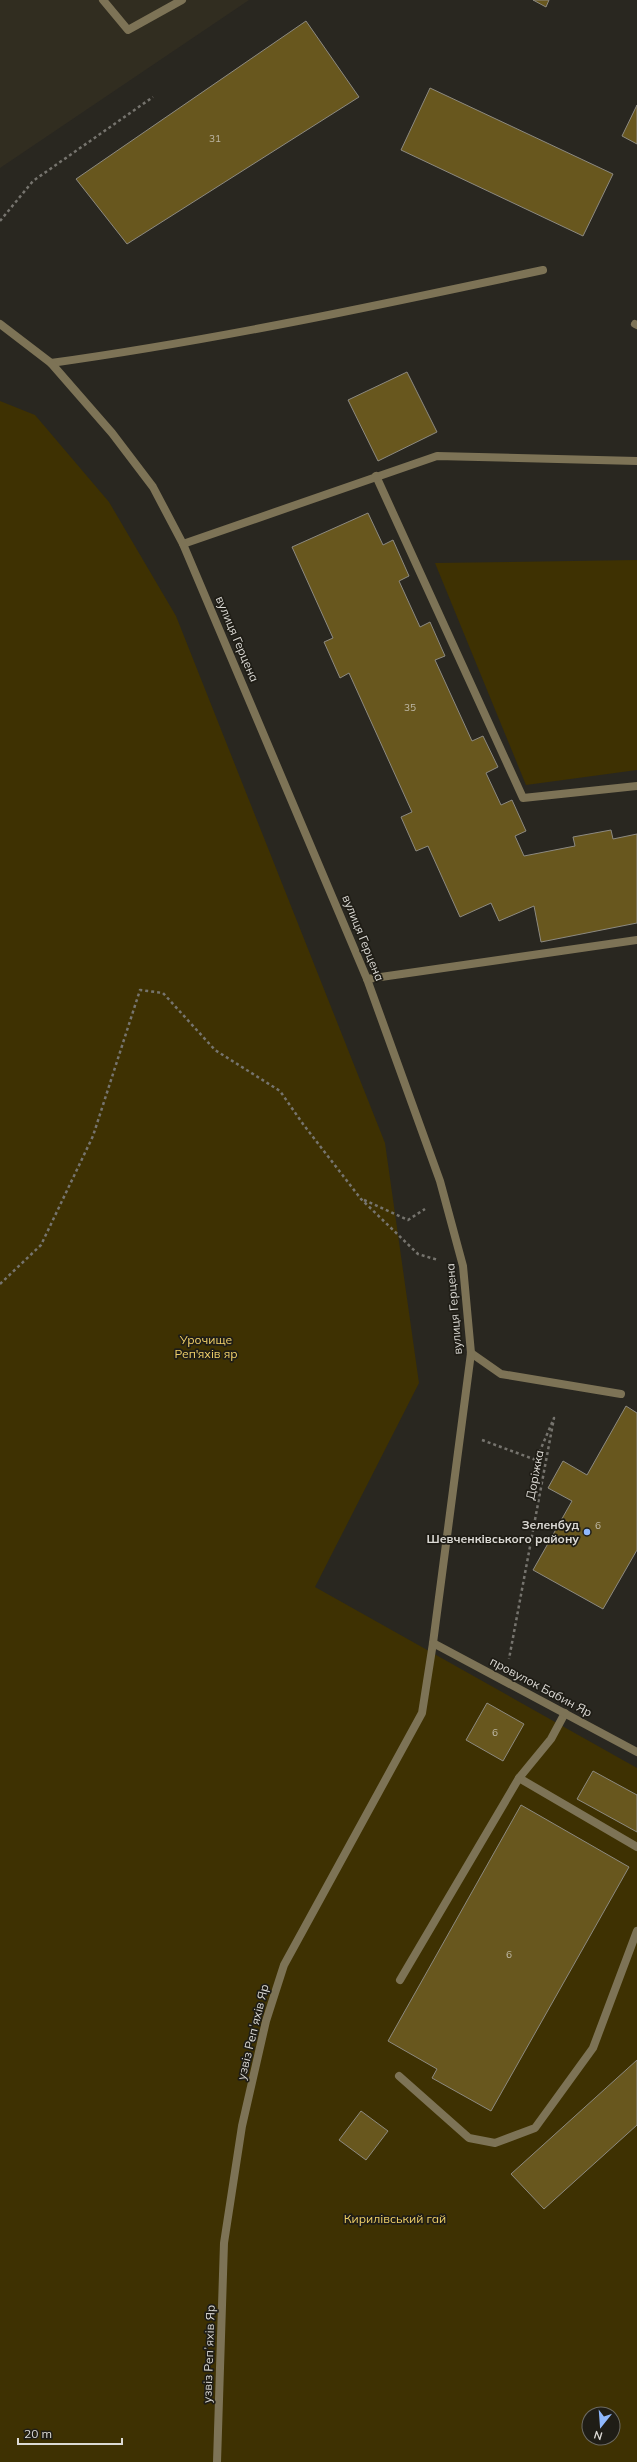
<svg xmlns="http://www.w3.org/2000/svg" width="637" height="2462" viewBox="0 0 637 2462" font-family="Mulish,sans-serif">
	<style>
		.built { fill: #312d20 }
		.green { fill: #3e3102; fill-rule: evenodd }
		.building { fill: #68571e; stroke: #8d8a81 }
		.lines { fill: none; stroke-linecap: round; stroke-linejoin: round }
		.path { stroke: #76746e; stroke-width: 2.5; stroke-dasharray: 3 3; stroke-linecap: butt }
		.service { stroke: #7d7356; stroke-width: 8 }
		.minor { stroke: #7d7356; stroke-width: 8 }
		.poi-dot { fill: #8fb8fd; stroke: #1f1d16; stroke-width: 1.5 }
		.labels { text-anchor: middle; stroke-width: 3.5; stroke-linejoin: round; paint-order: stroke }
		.number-label { font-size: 10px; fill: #bfb9a7 }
		.street-label { font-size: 12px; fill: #dcdad5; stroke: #1f1d16 }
		.park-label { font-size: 12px; fill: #f1d069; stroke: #1f1d16 }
		.poi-label { font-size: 12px; font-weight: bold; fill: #dcdad5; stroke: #1f1d16; text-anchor: end }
	</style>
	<rect width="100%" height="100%" fill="#292720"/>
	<path class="built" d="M0 0H249L0 168Z"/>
	<g class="green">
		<path d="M0 401 35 415 109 502 176 616 385 1143 419 1383 315 1587 637 1768V2462H0ZM589 2414H613V2438H589Z"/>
		<path d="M637 560V770L526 785 435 563Z"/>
	</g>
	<g class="building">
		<path d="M533 0H549L546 7Z"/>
		<path d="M306 21 359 97 127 244 76 179Z"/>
		<path d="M430 88 613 174 583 236 401 150Z"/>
		<path d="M637 105V144L622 136Z"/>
		<path d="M407 372 437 432 378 461 348 400Z"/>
		<path d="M368 513 383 545 393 540 409 576 399 581 420 627 430 622 445 656 435 660 472 741 483 736 498 767 486 773 501 805 512 800 526 831 515 836 524 856 575 846 573 837 611 830 613 839 637 834V923L541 942 534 906 499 921 491 903 460 917 428 846 416 851 401 817 412 812 349 673 340 678 324 642 333 638 292 547Z"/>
		<path d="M626 1406 637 1413V1550L603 1609 533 1570 572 1501 548 1488 563 1461 587 1475Z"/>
		<path d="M487 1703 524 1724 503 1761 466 1740Z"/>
		<path d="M593 1771 637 1795V1832L577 1799Z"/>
		<path d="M521 1805 629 1867 491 2111 432 2078 437 2069 388 2041Z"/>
		<path d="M637 2060V2125L544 2209 511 2174Z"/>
		<path d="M361 2111 388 2131 366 2160 339 2140Z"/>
	</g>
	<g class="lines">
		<g class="path">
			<path d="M0 221 33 181 153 97"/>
			<path d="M364 1200 408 1220 425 1209"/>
			<path d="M0 1284 41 1245 93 1136 140 990 163 993 215 1050 280 1091 303 1124 361 1199 418 1254 438 1260"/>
			<path d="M482 1440 536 1460 554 1418 509 1659"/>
		</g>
		<g class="service">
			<path d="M103 0 128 30 182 0"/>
			<path d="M635 324 637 325"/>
			<path d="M51 363C216 340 380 305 543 270"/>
			<path d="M376 476 523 798 637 786"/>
			<path d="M183 544 437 456 637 461"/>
			<path d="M367 979 637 940"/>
			<path d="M471 1353 501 1374 621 1394"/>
			<path d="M519 1778 637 1847"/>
			<path d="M400 1980 519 1778 551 1739 565 1713"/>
			<path d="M399 2076 469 2138 495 2143 535 2128 593 2048 637 1931"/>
		</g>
		<g class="minor">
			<path d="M0 324 51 363 112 433 153 487 183 544 367 979 440 1181 463 1266 471 1353 433 1643 422 1713 284 1965 266 2021 242 2126 224 2243 217 2462"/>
			<path d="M433 1643 637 1752"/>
		</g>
	</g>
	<circle class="poi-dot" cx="587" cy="1532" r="4"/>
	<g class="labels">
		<g class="number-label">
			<text x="215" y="142">31</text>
			<text x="410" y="711">35</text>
			<text x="598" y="1529">6</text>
			<text x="495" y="1736">6</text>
			<text x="509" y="1958">6</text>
		</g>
		<g class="street-label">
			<text transform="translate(237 639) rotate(67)" y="4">вулиця Герцена</text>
			<text transform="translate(363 938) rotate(68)" y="4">вулиця Герцена</text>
			<text transform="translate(454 1309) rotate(-95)" y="4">вулиця Герцена</text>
			<text transform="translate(535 1475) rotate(-79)" y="4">Доріжка</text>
			<text transform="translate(541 1687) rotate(28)" y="4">провулок Бабин Яр</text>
			<text transform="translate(253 2032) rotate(-76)" y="4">узвіз Репʼяхів Яр</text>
			<text transform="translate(209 2354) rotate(-88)" y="4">узвіз Репʼяхів Яр</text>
		</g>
		<g class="park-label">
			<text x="206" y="1344">Урочище<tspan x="206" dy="14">Реп'яхів яр</tspan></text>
			<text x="395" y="2223">Кирилівський гай</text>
		</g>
		<g class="poi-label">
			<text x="579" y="1529">Зеленбуд<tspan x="579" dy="14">Шевченківського району</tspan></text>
		</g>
	</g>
	<g transform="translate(601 2426) rotate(197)"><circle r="19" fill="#1f1d16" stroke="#6b6962"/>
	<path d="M0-3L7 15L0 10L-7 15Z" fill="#8fb8fd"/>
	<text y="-6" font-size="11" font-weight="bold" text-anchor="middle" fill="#dcdad5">N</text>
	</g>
	<path d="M18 2438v6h104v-6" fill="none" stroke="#dcdad5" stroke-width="2"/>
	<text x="24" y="2438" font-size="12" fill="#dcdad5" stroke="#1f1d16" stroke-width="3" paint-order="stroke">20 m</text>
</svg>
